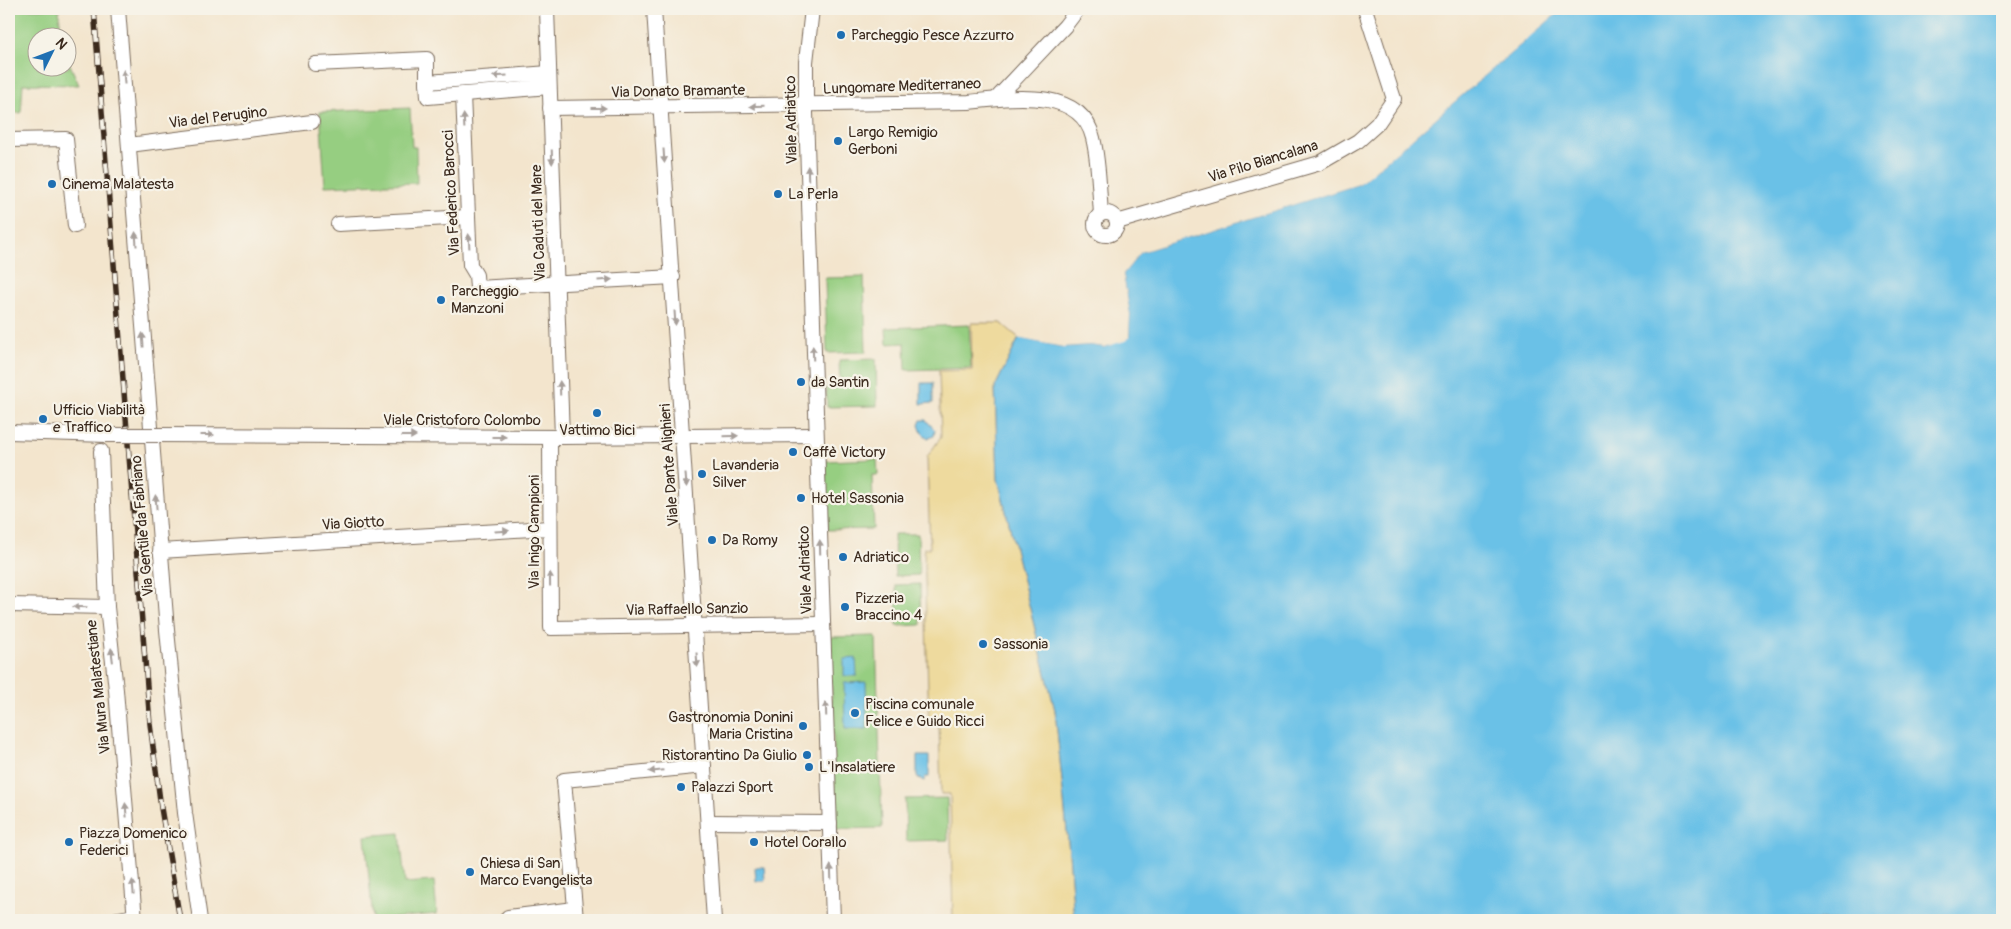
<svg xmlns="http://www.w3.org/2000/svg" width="2011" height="929" viewBox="0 0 2011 929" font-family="Pangolin,sans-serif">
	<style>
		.green { fill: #96ce81; stroke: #687c50 }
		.sand { fill: #eeda9e; stroke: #94825e }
		.water { fill: #6ac1e7; stroke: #527682 }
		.pier { fill: #f3e5cd }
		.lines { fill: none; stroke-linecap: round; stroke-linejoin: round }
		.minor-casing { stroke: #7b6b5b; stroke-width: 16 }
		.minor { stroke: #fff; stroke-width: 14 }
		.rail-casing { stroke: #3b2a1e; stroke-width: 5.5 }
		.rail { stroke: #f7f3e8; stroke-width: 4; stroke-dasharray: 11; stroke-linecap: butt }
		.minor-bridge-casing { stroke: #7b6b5b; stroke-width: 16; stroke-linecap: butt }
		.minor-bridge { stroke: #fff; stroke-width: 14 }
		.oneway { fill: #a79f9a }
		.poi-dot { fill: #1f6fb2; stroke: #f7f3e8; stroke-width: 2 }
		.labels { text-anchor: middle; stroke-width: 4.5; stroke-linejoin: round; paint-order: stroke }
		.poi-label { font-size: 15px; fill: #3b2a1e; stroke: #f7f3e8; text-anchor: start }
		.street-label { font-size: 15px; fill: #3b2a1e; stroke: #f7f3e8 }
	</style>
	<rect width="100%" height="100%" fill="#f7f3e8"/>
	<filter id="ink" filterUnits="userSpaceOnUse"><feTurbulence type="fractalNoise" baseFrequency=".02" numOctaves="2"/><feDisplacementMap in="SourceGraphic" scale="10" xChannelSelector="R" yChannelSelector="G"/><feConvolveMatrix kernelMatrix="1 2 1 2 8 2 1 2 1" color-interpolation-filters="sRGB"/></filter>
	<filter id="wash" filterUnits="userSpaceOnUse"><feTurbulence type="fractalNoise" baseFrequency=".0096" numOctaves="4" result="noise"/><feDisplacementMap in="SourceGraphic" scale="20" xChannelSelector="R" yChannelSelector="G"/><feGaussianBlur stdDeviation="1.12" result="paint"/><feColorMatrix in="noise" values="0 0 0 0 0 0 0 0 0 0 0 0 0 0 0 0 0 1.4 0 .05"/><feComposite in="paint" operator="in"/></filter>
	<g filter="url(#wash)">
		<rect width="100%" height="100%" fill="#f3e5cd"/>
		<g class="green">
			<path d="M9 9H59L61 37 38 38V68H68V60L79 85 23 84 21 113H9Z"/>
			<path d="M410 108 412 147H416L417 183 325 186 320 112Z"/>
			<path d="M864 277 866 352 827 353 825 278Z"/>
			<path d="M969 325 971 368 906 370 905 343 887 344 886 328Z"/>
			<path d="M876 359 877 406 827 407 826 387 840 386 839 360Z"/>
			<path d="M877 459 878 475H872L874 529 828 530 825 461Z"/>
			<path d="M894 534H918L919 575 895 576Z"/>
			<path d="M920 584 921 625 897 626 896 585Z"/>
			<path d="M876 636 882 828 836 829 830 637Z"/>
			<path d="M947 798 948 840 906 841 905 799Z"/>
			<path d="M400 833 405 883 434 881 437 914 373 920 365 836Z"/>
		</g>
		<path class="sand" d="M971 323H1001L1019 338 995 387 998 479 1055 710 1069 852 1074 920H953L950 794H941L939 725H929L924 548H930L927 457 941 437 939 371 972 370Z"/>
		<g class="water">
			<path d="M1562 9H2002V920H1074L1069 852 1055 710 998 479 995 387 1019 338 1063 347 1090 345 1104 347 1129 338 1130 314 1123 274 1141 252 1359 184Z"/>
			<path d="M921 383H933V403L921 404Z"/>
			<path d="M921 420H926L935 430 934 436 928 438 922 433 919 425Z"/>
			<path d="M856 658 857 676H844V659Z"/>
			<path d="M866 682 867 729H845L844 683Z"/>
			<path d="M917 756H929V777H925L924 781 917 777Z"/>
			<path d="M755 867H764L765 881H756Z"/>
		</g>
		<path class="pier" d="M1558 9H1562L1359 184 1141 252 1123 274 1130 314 1129 338 1125 341 1104 347 1090 345 1063 347 1016 338 1019 336 1063 345 1091 343 1104 345 1124 339 1126 337 1128 314 1121 274 1139 250 1357 182Z"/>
	</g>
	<g filter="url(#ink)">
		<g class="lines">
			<g class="minor-casing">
				<g id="minor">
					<path d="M118 9 167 630 185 813 200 920"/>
					<path d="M547 9 562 437"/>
					<path d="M654 9 714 920"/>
					<path d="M812 9 806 62V113L833 920"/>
					<path d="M315 64 427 59V82"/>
					<path d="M549 73 427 82 428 97 549 87"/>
					<path d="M463 94 470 265 476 275 477 288 673 277"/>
					<path d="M996 99 1065 26 1078 9"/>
					<path d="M550 108 969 102C1008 98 1081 86 1093 138 1099 162 1099 189 1101 214"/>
					<path d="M9 140 66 139 75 226"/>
					<path d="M129 145 312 122"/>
					<circle cx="1106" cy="224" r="11"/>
					<path d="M1117 222 1320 163 1358 141 1377 124 1394 99 1365 9"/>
					<path d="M338 224 468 217"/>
					<path d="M9 432 108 435"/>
					<path d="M158 435 562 437 816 435"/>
					<path d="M550 437 551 628 823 624"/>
					<path d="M101 451 107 607 116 690 135 920"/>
					<path d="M160 551 549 528"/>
					<path d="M9 605 107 607"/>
					<path d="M708 822 830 823"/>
					<path d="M508 917 575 909"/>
					<path d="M113 920 135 916"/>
					<path d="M576 920 564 780 704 766"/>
				</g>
			</g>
			<use href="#minor" class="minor"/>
			<g class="rail-casing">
				<path id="rail" d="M94 9 150 724 161 808 180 920"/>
			</g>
			<use href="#rail" class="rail"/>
			<g class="minor-bridge-casing">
				<path id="minor-bridge" d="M108 435H158"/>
			</g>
			<use href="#minor-bridge" class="minor-bridge"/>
		</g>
		<defs><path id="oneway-solid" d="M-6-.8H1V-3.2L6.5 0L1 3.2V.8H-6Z" transform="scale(1.25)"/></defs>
		<g class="oneway">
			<use href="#oneway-solid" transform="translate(500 76) rotate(176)"/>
			<use href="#oneway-solid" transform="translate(124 77) rotate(-94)"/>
			<use href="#oneway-solid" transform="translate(757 106) rotate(179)"/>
			<use href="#oneway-solid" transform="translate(599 108)"/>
			<use href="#oneway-solid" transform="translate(464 121) rotate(-93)"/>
			<use href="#oneway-solid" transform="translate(664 156) rotate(86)"/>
			<use href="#oneway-solid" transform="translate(552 157) rotate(88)"/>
			<use href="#oneway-solid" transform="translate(808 173) rotate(-92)"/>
			<use href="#oneway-solid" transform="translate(136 239) rotate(-94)"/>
			<use href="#oneway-solid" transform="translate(469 241) rotate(-93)"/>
			<use href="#oneway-solid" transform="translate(605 280) rotate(-3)"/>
			<use href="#oneway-solid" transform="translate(675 318) rotate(86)"/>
			<use href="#oneway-solid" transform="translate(143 340) rotate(-94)"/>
			<use href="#oneway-solid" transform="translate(813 353) rotate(-92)"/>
			<use href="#oneway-solid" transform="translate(560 388) rotate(-92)"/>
			<use href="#oneway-solid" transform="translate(207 435)"/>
			<use href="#oneway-solid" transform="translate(409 436)"/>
			<use href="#oneway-solid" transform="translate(731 436) rotate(-1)"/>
			<use href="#oneway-solid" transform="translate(499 437)"/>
			<use href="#oneway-solid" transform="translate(686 480) rotate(86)"/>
			<use href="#oneway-solid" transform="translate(156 502) rotate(-95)"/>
			<use href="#oneway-solid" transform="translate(502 531) rotate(-3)"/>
			<use href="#oneway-solid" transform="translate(820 547) rotate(-92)"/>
			<use href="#oneway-solid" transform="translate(550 579) rotate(-91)"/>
			<use href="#oneway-solid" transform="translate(80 607) rotate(-179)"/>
			<use href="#oneway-solid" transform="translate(112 655) rotate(-97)"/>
			<use href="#oneway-solid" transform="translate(697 660) rotate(86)"/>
			<use href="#oneway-solid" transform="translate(826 709) rotate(-92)"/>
			<use href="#oneway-solid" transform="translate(656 771) rotate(174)"/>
			<use href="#oneway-solid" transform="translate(126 810) rotate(-95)"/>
			<use href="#oneway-solid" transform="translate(831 872) rotate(-92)"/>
			<use href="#oneway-solid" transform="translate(133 887) rotate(-95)"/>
		</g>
	</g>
	<g class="poi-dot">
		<circle cx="841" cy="35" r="5"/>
		<circle cx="838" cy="141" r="5"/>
		<circle cx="52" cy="184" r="5"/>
		<circle cx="778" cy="194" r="5"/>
		<circle cx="441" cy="300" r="5"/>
		<circle cx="801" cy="382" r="5"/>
		<circle cx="597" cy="413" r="5"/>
		<circle cx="43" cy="419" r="5"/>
		<circle cx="793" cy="452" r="5"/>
		<circle cx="702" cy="474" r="5"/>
		<circle cx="801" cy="498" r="5"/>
		<circle cx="712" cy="540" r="5"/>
		<circle cx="843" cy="557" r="5"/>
		<circle cx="845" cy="607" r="5"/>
		<circle cx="983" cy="644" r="5"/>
		<circle cx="855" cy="713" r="5"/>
		<circle cx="803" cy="726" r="5"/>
		<circle cx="807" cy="755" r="5"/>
		<circle cx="809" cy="767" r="5"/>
		<circle cx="681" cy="787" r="5"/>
		<circle cx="69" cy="842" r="5"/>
		<circle cx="754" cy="842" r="5"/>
		<circle cx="470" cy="872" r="5"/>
	</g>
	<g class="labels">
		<g class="poi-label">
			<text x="851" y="40">Parcheggio Pesce Azzurro</text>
			<text x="848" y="137">Largo Remigio<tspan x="848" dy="17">Gerboni</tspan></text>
			<text x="62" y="189">Cinema Malatesta</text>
			<text x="788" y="199">La Perla</text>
			<text x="451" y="296">Parcheggio<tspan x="451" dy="17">Manzoni</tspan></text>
			<text x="811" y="387">da Santin</text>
			<text x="53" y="415">Ufficio Viabilità<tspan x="53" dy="17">e Traffico</tspan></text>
			<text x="597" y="435" text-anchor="middle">Vattimo Bici</text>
			<text x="803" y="457">Caffè Victory</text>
			<text x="712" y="470">Lavanderia<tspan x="712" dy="17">Silver</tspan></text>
			<text x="811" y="503">Hotel Sassonia</text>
			<text x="722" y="545">Da Romy</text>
			<text x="853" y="562">Adriatico</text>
			<text x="855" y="603">Pizzeria<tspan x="855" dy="17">Braccino 4</tspan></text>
			<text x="993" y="649">Sassonia</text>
			<text x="865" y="709">Piscina comunale<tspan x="865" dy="17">Felice e Guido Ricci</tspan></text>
			<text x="793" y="722" text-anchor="end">Gastronomia Donini<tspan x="793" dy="17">Maria Cristina</tspan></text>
			<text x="797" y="760" text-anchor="end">Ristorantino Da Giulio</text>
			<text x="819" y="772">L'Insalatiere</text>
			<text x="691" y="792">Palazzi Sport</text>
			<text x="79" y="838">Piazza Domenico<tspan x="79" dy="17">Federici</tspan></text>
			<text x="764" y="847">Hotel Corallo</text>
			<text x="480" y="868">Chiesa di San<tspan x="480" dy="17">Marco Evangelista</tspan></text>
		</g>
		<g class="street-label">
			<text transform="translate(902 86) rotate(-2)" y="5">Lungomare Mediterraneo</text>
			<text transform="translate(678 91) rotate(-1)" y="5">Via Donato Bramante</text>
			<text transform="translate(218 117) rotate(-7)" y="5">Via del Perugino</text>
			<text transform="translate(791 120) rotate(-91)" y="5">Viale Adriatico</text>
			<text transform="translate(1263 161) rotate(-17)" y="5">Via Pilo Biancalana</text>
			<text transform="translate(451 193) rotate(-93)" y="5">Via Federico Barocci</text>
			<text transform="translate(538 223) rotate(-92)" y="5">Via Caduti del Mare</text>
			<text x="462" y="425">Viale Cristoforo Colombo</text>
			<text transform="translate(669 465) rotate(-94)" y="5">Viale Dante Alighieri</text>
			<text transform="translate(353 523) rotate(-3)" y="5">Via Giotto</text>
			<text transform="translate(142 526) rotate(-95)" y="5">Via Gentile da Fabriano</text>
			<text transform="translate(534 532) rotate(-90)" y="5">Via Inigo Campioni</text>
			<text transform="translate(805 570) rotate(-92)" y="5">Viale Adriatico</text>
			<text transform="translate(687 609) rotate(-1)" y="5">Via Raffaello Sanzio</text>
			<text transform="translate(98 687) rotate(-96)" y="5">Via Mura Malatestiane</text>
		</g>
	</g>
	<rect width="2011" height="929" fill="none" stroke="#f7f3e8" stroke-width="30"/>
	<g transform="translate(52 52) rotate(48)"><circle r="24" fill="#f7f3e8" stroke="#aca397"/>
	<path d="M0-4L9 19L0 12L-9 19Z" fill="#1f6fb2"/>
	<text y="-8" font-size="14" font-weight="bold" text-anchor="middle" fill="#3b2a1e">N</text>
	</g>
</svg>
